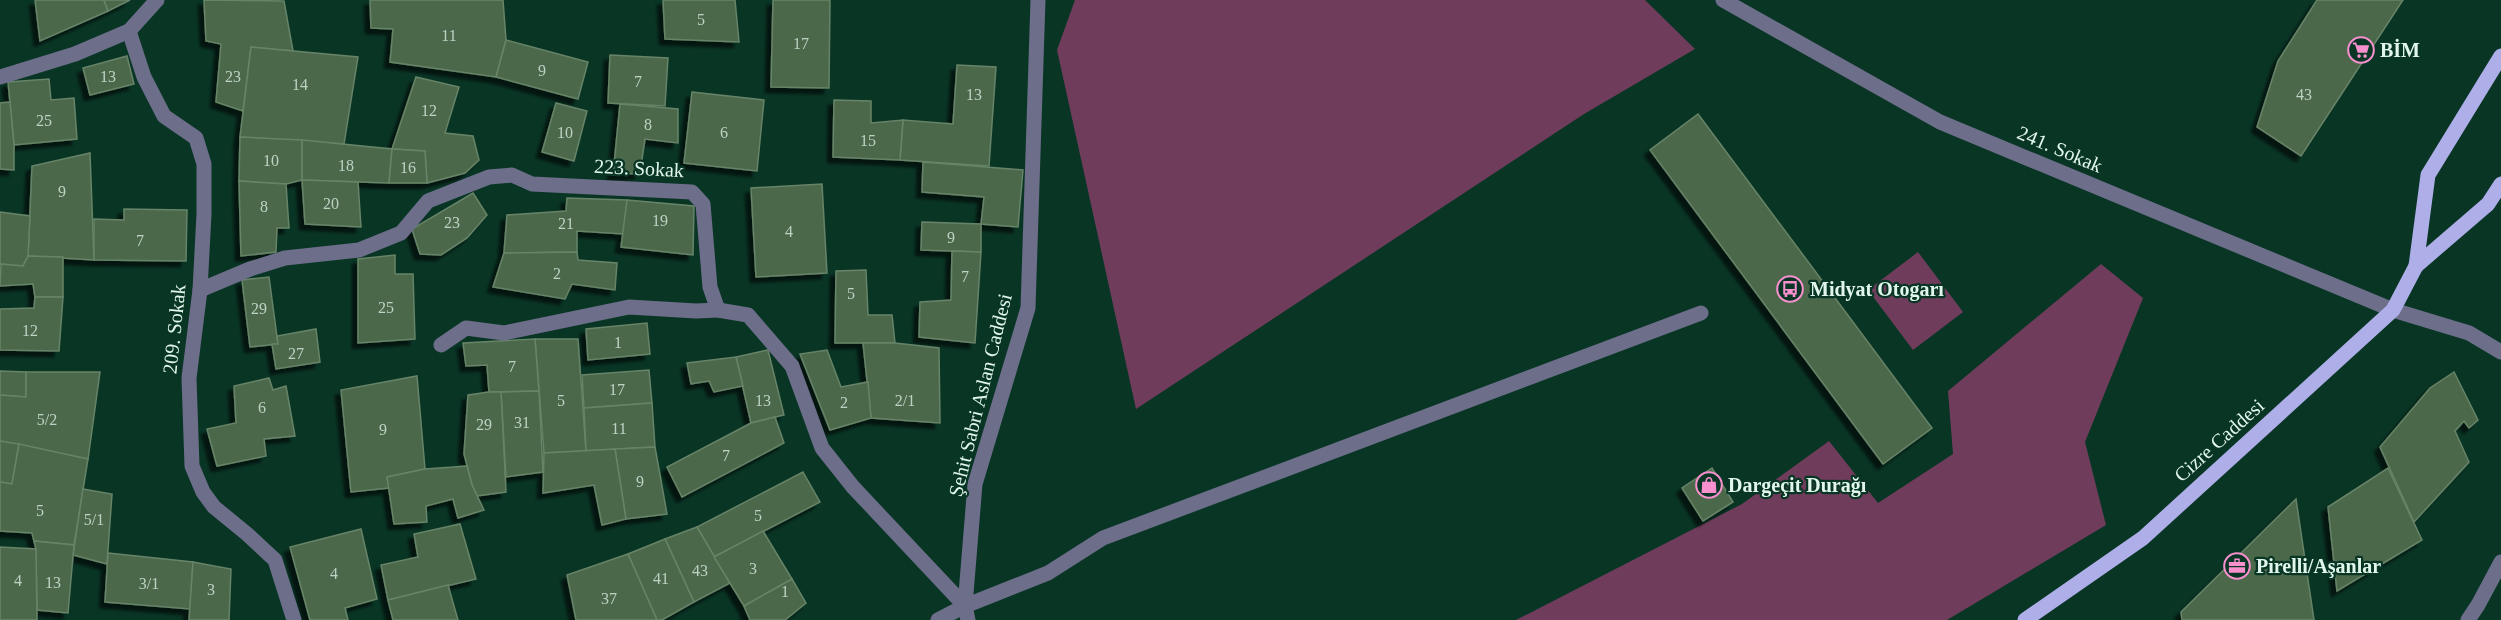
<svg xmlns="http://www.w3.org/2000/svg" width="2501" height="620" viewBox="0 0 2501 620" font-family="'Times New Roman',serif">
	<style>
		.green { fill: #6f3d5b }
		.building { fill: #4c684c; stroke: #678467; stroke-width: 1.5; filter: url(#shadow) }
		.lines { fill: none; stroke-linecap: round; stroke-linejoin: round }
		.minor { stroke: #6d6e8a; stroke-width: 15 }
		.major { stroke: #aeaee8; stroke-width: 15 }
		.labels { text-anchor: middle; stroke-width: 4.5; stroke-linejoin: round; paint-order: stroke }
		.number-label { font-size: 16px; fill: #bcd3c4 }
		.poi-label { font-size: 20px; font-weight: bold; fill: #e1f7ec; stroke: #093525; text-anchor: start }
		.street-label { font-size: 20px; fill: #e1f7ec; stroke: #093525 }
	</style>
	<defs>
		<filter id="shadow"><feDropShadow dx="-5.5" dy="5.5" stdDeviation="1.5" flood-color="#0009"/></filter>
	</defs>
	<rect width="100%" height="100%" fill="#093525"/>
	<g class="green">
		<path d="M1075 0H1645L1695 49 1584 114 1136 409 1057 50Z"/>
		<path d="M1918 252 1963 312 1913 350 1868 290Z"/>
		<path d="M2101 264 2143 298 2085 442 2106 525 1947 620H1516L1742 504 1829 441 1878 503 1953 454 1948 391Z"/>
	</g>
	<g class="building">
		<path d="M35 0H104L108 11 40 41Z"/>
		<path d="M104 0H130L108 11Z"/>
		<path d="M204 0 284 1 293 51 251 47 243 111 216 102 221 44 206 41Z"/>
		<path d="M370 0H503L506 40 496 77 390 62 393 29 371 28Z"/>
		<path d="M663 0H735L739 42 665 39Z"/>
		<path d="M773 0H830L829 88 771 87Z"/>
		<path d="M2317 0H2403L2301 156 2257 127 2278 61Z"/>
		<path d="M506 40 588 62 578 99 496 77Z"/>
		<path d="M251 47 358 57 344 144 240 137Z"/>
		<path d="M610 55 668 58 665 106 608 103Z"/>
		<path d="M127 56 134 84 90 95 83 68Z"/>
		<path d="M957 65 996 67 989 166 900 160 903 120 953 124Z"/>
		<path d="M416 77 459 87 445 133 473 136 479 160 465 173 427 183 425 151 392 149Z"/>
		<path d="M49 79 51 100 74 98 77 139 14 145 8 82Z"/>
		<path d="M692 92 764 100 757 171 684 163Z"/>
		<path d="M834 100 871 101V123L903 120 900 160 833 157Z"/>
		<path d="M10 102 14 145V170L0 169V103Z"/>
		<path d="M556 103 587 111 574 161 542 152Z"/>
		<path d="M620 104 678 109V143L645 139 640 173 613 175Z"/>
		<path d="M1698 114 1932 428 1883 464 1650 150Z"/>
		<path d="M240 137 302 140V180L286 184 239 181Z"/>
		<path d="M302 140 392 149 389 183 302 180Z"/>
		<path d="M392 149 425 151 427 183H389Z"/>
		<path d="M90 153 94 260 28 256 32 166Z"/>
		<path d="M923 162 1023 170 1018 227 981 224 984 197 922 192Z"/>
		<path d="M302 180 358 182 361 227 305 224Z"/>
		<path d="M239 181 286 184 289 228H277L276 252 241 256Z"/>
		<path d="M822 184 827 273 756 277 751 188Z"/>
		<path d="M473 193 487 215 467 238 441 255 420 254 412 229Z"/>
		<path d="M567 198 627 200 624 234 577 231V252L504 253 507 215 566 211Z"/>
		<path d="M627 200 694 206 693 255 621 247Z"/>
		<path d="M124 209 187 210 186 261 94 260V219L124 220Z"/>
		<path d="M0 212 30 216 28 256 23 266 0 264Z"/>
		<path d="M922 222 981 224V252L921 250Z"/>
		<path d="M952 251 981 252 975 343 919 337 920 302 951 300Z"/>
		<path d="M577 252 578 260 617 263 615 290 572 284 565 299 493 287 504 253Z"/>
		<path d="M395 255V274H413L415 339 358 343V259Z"/>
		<path d="M28 256 63 257V297H35L33 284 0 286 1 264 23 266Z"/>
		<path d="M866 270 868 315H892L895 343H835L836 271Z"/>
		<path d="M269 277 278 344 250 347 242 280Z"/>
		<path d="M35 297H63L59 351 0 350V309L34 308Z"/>
		<path d="M647 323 650 354 588 360 586 329Z"/>
		<path d="M316 329 320 362 276 369 272 344H278L277 336Z"/>
		<path d="M535 339H578L586 451 544 453Z"/>
		<path d="M535 339 539 391 489 392 487 365 466 366 463 343Z"/>
		<path d="M863 343H895L939 348 940 423 871 418Z"/>
		<path d="M768 350 784 415 751 423 736 357Z"/>
		<path d="M827 350 841 387 868 382 871 418 830 430 800 354Z"/>
		<path d="M736 357 743 386 714 392 709 381 691 384 687 363Z"/>
		<path d="M649 370 652 403 584 408 582 375Z"/>
		<path d="M0 371 26 372V397L0 395Z"/>
		<path d="M26 372H100L88 459 0 441V395L26 397Z"/>
		<path d="M2454 372 2478 420 2469 428 2464 421 2455 431 2469 462 2414 522 2380 447 2430 388Z"/>
		<path d="M417 376 425 469 387 477 389 488 351 492 341 390Z"/>
		<path d="M269 378 273 390 286 386 295 436 264 439 266 456 217 466 207 429 236 423 234 386Z"/>
		<path d="M539 391 543 472 506 477 501 392Z"/>
		<path d="M489 392H501L506 492 477 496 472 485 464 454 468 395Z"/>
		<path d="M652 403 655 447 586 451 584 408Z"/>
		<path d="M775 417 784 443 682 497 667 467 751 423Z"/>
		<path d="M0 441 19 444 12 484 0 482Z"/>
		<path d="M19 444 88 459 74 545 34 541 32 533 0 531V482L12 484Z"/>
		<path d="M655 447 667 514 626 519 615 449Z"/>
		<path d="M615 449 626 519 602 525 594 485 543 493 544 453Z"/>
		<path d="M467 466 472 485 484 510 458 518 453 499 426 506 427 522 394 524 387 477 425 469Z"/>
		<path d="M1712 468 1733 502 1703 521 1682 488Z"/>
		<path d="M2388 468 2422 540 2337 591 2328 507Z"/>
		<path d="M803 472 820 502 714 557 697 527Z"/>
		<path d="M83 489 112 494 107 564 73 555Z"/>
		<path d="M2296 499 2314 620H2182L2181 612Z"/>
		<path d="M460 524 476 579 388 600 381 565 418 557 414 534Z"/>
		<path d="M697 527 730 583 694 602 665 539Z"/>
		<path d="M361 529 377 599 345 608 348 620H310L290 547Z"/>
		<path d="M763 531 792 579 744 606 714 557Z"/>
		<path d="M665 539 694 602 662 620H657L628 554Z"/>
		<path d="M34 541 74 545 68 613 37 610 36 549Z"/>
		<path d="M0 547 36 549 37 620H0Z"/>
		<path d="M108 553 193 562 190 609 105 602Z"/>
		<path d="M628 554 657 620H576L567 575Z"/>
		<path d="M193 562 231 569 229 620H189Z"/>
		<path d="M792 579 806 603 785 620H750L744 606Z"/>
		<path d="M448 585 458 620H393L388 600Z"/>
	</g>
	<g class="lines">
		<g class="minor">
			<path d="M1723 0 1940 122 2393 310 2469 333 2501 352"/>
			<path d="M129 31 144 77 164 116 196 138 204 164V214L200 290 189 378 192 466 203 492 214 507 247 534 275 560 294 620"/>
			<path d="M0 77 75 54 129 31 157 0"/>
			<path d="M200 290 250 269 285 258 359 250 401 233 428 201 489 177 512 175 532 184 692 192 703 204 710 287 718 310 748 315 792 366 822 448 853 487 965 606"/>
			<path d="M441 345 466 328 504 333 629 307 696 311 718 310"/>
			<path d="M938 620 965 606 1048 573 1103 538 1701 313"/>
			<path d="M968 620 965 606 975 484 1028 308 1038 0"/>
			<path d="M2468 620 2478 605 2501 562"/>
		</g>
		<g class="major">
			<path d="M2416 266 2488 204 2501 184"/>
			<path d="M2025 620 2143 538 2393 310 2416 266 2428 175 2501 56"/>
		</g>
	</g>
	<defs>
		<g id="supermarket-ring" transform="scale(1.35)"><circle r="9.5" fill="#093525" stroke="#f790cd" stroke-width="1.5"/><path d="M-6-5.5h2.5l.6 2H6L4.5 2H-2.5L-4.4-4H-6ZM-1.5 3.2a1.3 1.3 0 1 0 .1 0ZM3 3.2a1.3 1.3 0 1 0 .1 0Z" fill="#f790cd"/></g>
		<g id="bus-ring" transform="scale(1.35)"><circle r="9.5" fill="#093525" stroke="#f790cd" stroke-width="1.5"/><path d="M-5-6H5V4H4V6H2V4H-2V6H-4V4H-5ZM-3.5-4V0h7V-4ZM-3.5 1.2v1.5H-2V1.2ZM2 1.2v1.5H3.5V1.2Z" fill="#f790cd"/></g>
		<g id="shop-ring" transform="scale(1.35)"><circle r="9.5" fill="#093525" stroke="#f790cd" stroke-width="1.5"/><path d="M-5-2.5h2.3a2.7 3.5 0 0 1 5.4 0H5L5.5 6h-11ZM-1.5-2.5h3a1.5 2.3 0 0 0-3 0Z" fill="#f790cd"/></g>
		<g id="office-ring" transform="scale(1.35)"><circle r="9.5" fill="#093525" stroke="#f790cd" stroke-width="1.5"/><path d="M-6-3h4V-5.5h4V-3h4V5H-6ZM-1-4.5V-3h2v-1.5ZM-6 0V1H6V0Z" fill="#f790cd"/></g>
	</defs>
	<g fill-rule="evenodd">
		<use href="#supermarket-ring" x="2361" y="50"/>
		<use href="#bus-ring" x="1790" y="289"/>
		<use href="#shop-ring" x="1709" y="485"/>
		<use href="#office-ring" x="2237" y="566"/>
	</g>
	<g class="labels">
		<g class="number-label">
			<text x="701" y="25">5</text>
			<text x="449" y="41">11</text>
			<text x="801" y="49">17</text>
			<text x="542" y="76">9</text>
			<text x="108" y="82">13</text>
			<text x="233" y="82">23</text>
			<text x="638" y="87">7</text>
			<text x="300" y="90">14</text>
			<text x="974" y="100">13</text>
			<text x="2304" y="100">43</text>
			<text x="429" y="116">12</text>
			<text x="44" y="126">25</text>
			<text x="648" y="130">8</text>
			<text x="565" y="138">10</text>
			<text x="724" y="138">6</text>
			<text x="868" y="146">15</text>
			<text x="271" y="166">10</text>
			<text x="346" y="171">18</text>
			<text x="408" y="173">16</text>
			<text x="62" y="197">9</text>
			<text x="331" y="209">20</text>
			<text x="264" y="212">8</text>
			<text x="660" y="226">19</text>
			<text x="452" y="228">23</text>
			<text x="566" y="229">21</text>
			<text x="789" y="237">4</text>
			<text x="951" y="243">9</text>
			<text x="140" y="246">7</text>
			<text x="557" y="279">2</text>
			<text x="965" y="282">7</text>
			<text x="851" y="299">5</text>
			<text x="386" y="313">25</text>
			<text x="259" y="314">29</text>
			<text x="30" y="336">12</text>
			<text x="618" y="348">1</text>
			<text x="296" y="359">27</text>
			<text x="512" y="372">7</text>
			<text x="617" y="395">17</text>
			<text x="561" y="406">5</text>
			<text x="763" y="406">13</text>
			<text x="905" y="406">2/1</text>
			<text x="844" y="408">2</text>
			<text x="262" y="413">6</text>
			<text x="47" y="425">5/2</text>
			<text x="522" y="428">31</text>
			<text x="484" y="430">29</text>
			<text x="619" y="434">11</text>
			<text x="383" y="435">9</text>
			<text x="726" y="461">7</text>
			<text x="640" y="487">9</text>
			<text x="40" y="516">5</text>
			<text x="758" y="521">5</text>
			<text x="94" y="525">5/1</text>
			<text x="753" y="574">3</text>
			<text x="700" y="576">43</text>
			<text x="334" y="579">4</text>
			<text x="661" y="584">41</text>
			<text x="18" y="586">4</text>
			<text x="53" y="588">13</text>
			<text x="149" y="589">3/1</text>
			<text x="211" y="595">3</text>
			<text x="785" y="597">1</text>
			<text x="609" y="604">37</text>
		</g>
		<g class="poi-label">
			<text x="2380" y="57">BİM</text>
			<text x="1810" y="296">Midyat Otogarı</text>
			<text x="1728" y="492">Dargeçit Durağı</text>
			<text x="2256" y="573">Pirelli/Aşanlar</text>
		</g>
		<g class="street-label">
			<text transform="translate(2060 149) rotate(23)" y="7">241. Sokak</text>
			<text transform="translate(639 168) rotate(3)" y="7">223. Sokak</text>
			<text transform="translate(174 329) rotate(-84)" y="7">209. Sokak</text>
			<text transform="translate(980 395) rotate(-76)" y="7">Şehit Sabri Aslan Caddesi</text>
			<text transform="translate(2219 440) rotate(-42)" y="7">Cizre Caddesi</text>
		</g>
	</g>
</svg>
